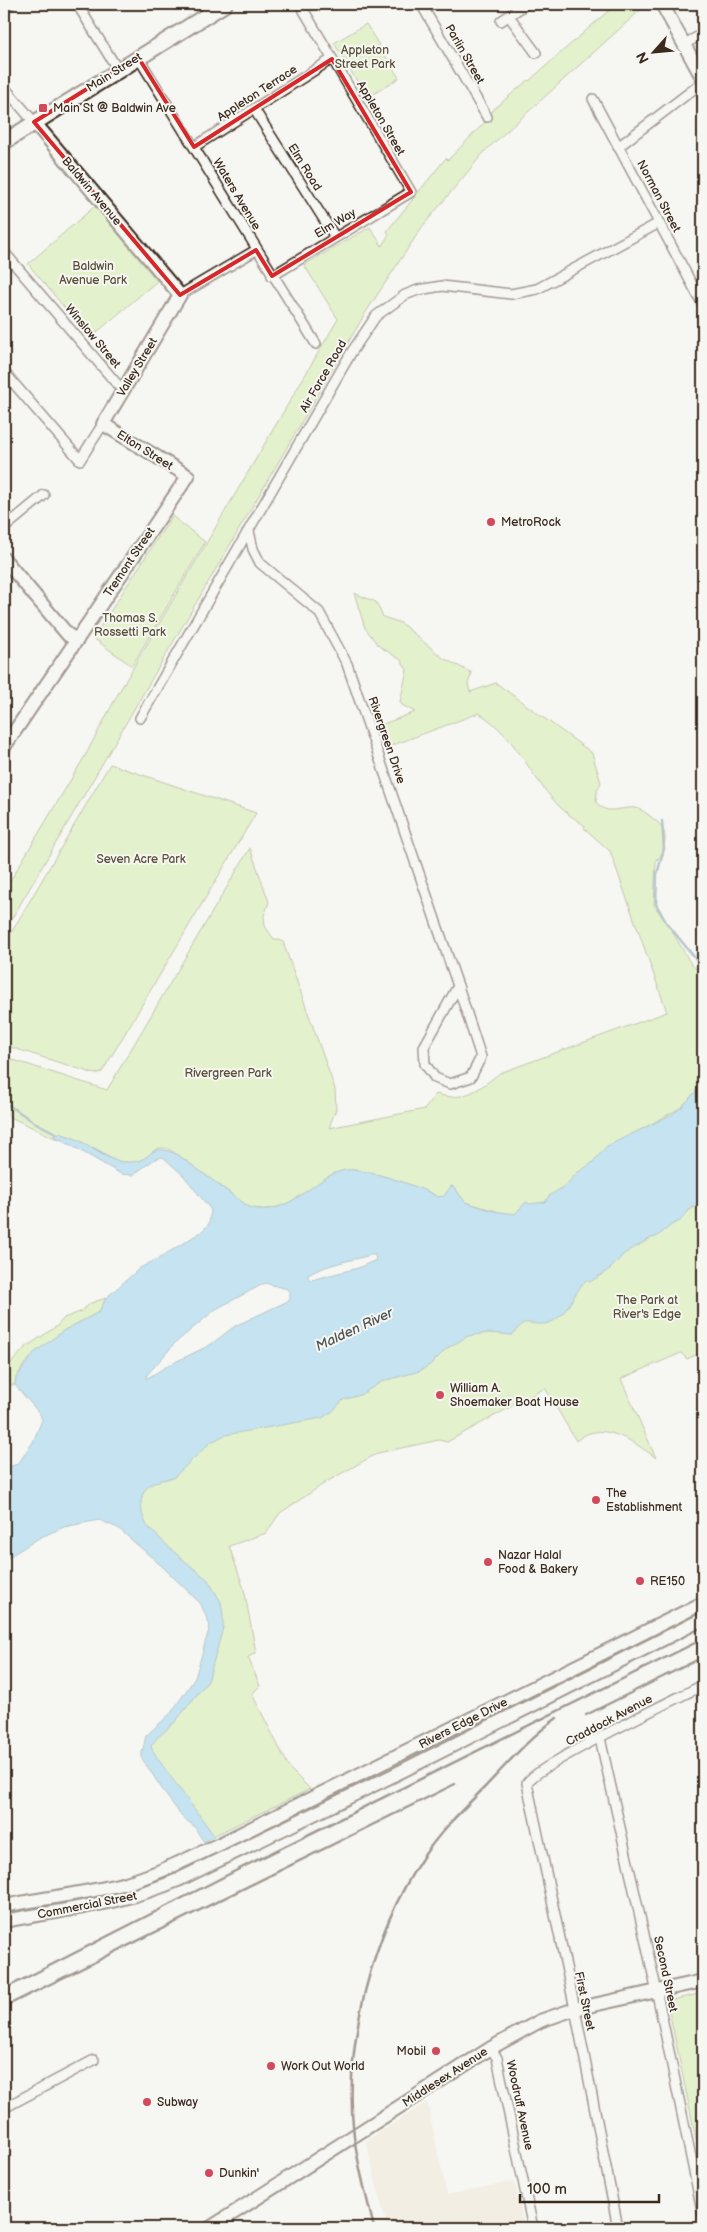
<svg xmlns="http://www.w3.org/2000/svg" width="707" height="2232" viewBox="0 0 707 2232" font-family="'Balsamiq Sans',sans-serif">
	<style>
		.built { fill: #ede4d3 }
		.green { fill: #ceeaa0; stroke: #848a5f }
		.water { fill: #8bcded; stroke: #6b8c9a; fill-rule: evenodd }
		.lines { fill: none; stroke-linecap: round; stroke-linejoin: round }
		.stream { stroke: #6b8c9a; stroke-width: 2.5 }
		.street-casing { stroke: #3b2a1e; stroke-width: 12 }
		.secondary-casing { stroke: #3b2a1e; stroke-width: 16 }
		.primary-casing { stroke: #3b2a1e; stroke-width: 18 }
		.street { stroke: #f6f6f2; stroke-width: 9 }
		.secondary { stroke: #f6f6f2; stroke-width: 12 }
		.primary { stroke: #f6f6f2; stroke-width: 14 }
		.rail { stroke: #3b2a1e; stroke-width: 2.5 }
		.marked { fill: none; stroke: #d62828; stroke-width: 4; stroke-linejoin: round }
		.poi-dot { fill: #d1495b; stroke: #f6f6f2; stroke-width: 2 }
		.labels { text-anchor: middle; stroke-width: 4; stroke-linejoin: round; paint-order: stroke }
		.park-label { font-size: 12px; fill: #585038; stroke: #f6f6f2 }
		.street-label { font-size: 12px; fill: #3b2a1e; stroke: #f6f6f2 }
		.poi-label { font-size: 12px; fill: #3b2a1e; stroke: #f6f6f2; text-anchor: start }
		.water-label { font-size: 14px; font-style: italic; fill: #4f5352; stroke: #f6f6f2 }
	</style>
	<rect width="100%" height="100%" fill="#f6f6f2"/>
	<filter id="ink" filterUnits="userSpaceOnUse"><feTurbulence type="fractalNoise" baseFrequency=".02" numOctaves="2"/><feDisplacementMap in="SourceGraphic" scale="10" xChannelSelector="R" yChannelSelector="G"/><feConvolveMatrix kernelMatrix="1 2 1 2 8 2 1 2 1" color-interpolation-filters="sRGB"/></filter>
	<g filter="url(#ink)">
		<path class="built" d="M427 2102 447 2195 514 2181 525 2228H387L366 2141Z"/>
		<g class="green">
			<path d="M616 4H647L485 151 422 227 366 312 4 932V891L85 756 119 692 338 319 304 265 370 227 382 246 389 234 387 231 446 158 448 160 486 121 494 109 528 80 529 81Z"/>
			<path d="M366 24 399 78 367 98 334 43Z"/>
			<path d="M95 206 157 281 90 338 28 264Z"/>
			<path d="M172 516 205 542 132 666 93 638Z"/>
			<path d="M354 593 376 602 383 617 401 623 443 658 472 673 468 683 470 692 496 683 592 753 601 783 597 791 596 802C607 817 621 806 636 808 641 809 646 813 650 816 654 819 659 823 662 827 668 836 664 852 658 860L657 858 656 860 654 905 672 931 691 964 703 975V1083L682 1107 617 1143 573 1183 561 1188 547 1203 520 1218 465 1202 454 1187 444 1197H438C421 1187 366 1168 347 1170 315 1174 291 1220 249 1207L178 1155C173 1152 167 1147 161 1148 155 1148 152 1153 148 1156 139 1163 126 1164 115 1160 101 1155 66 1128 53 1135L59 1140 4 1114V1057L107 1090 250 848 269 902 264 916 265 926 273 938 283 942 335 1089 336 1109 329 1128 425 1109 436 1094C463 1103 479 1089 500 1073L667 1012 610 851 584 828 585 826C576 819 565 813 558 805 528 774 518 738 479 713L385 748 378 726 415 712 402 705 400 702 407 670 401 660 379 646 365 628Z"/>
			<path d="M110 764 256 813 102 1072 95 1074 4 1045V945Z"/>
			<path d="M703 1202V1352L687 1359 681 1353 621 1379 656 1458C640 1446 612 1426 590 1433 585 1434 580 1438 576 1441L545 1388 447 1442 439 1440 378 1453 328 1481 280 1513 266 1533 229 1546 244 1589 256 1653 248 1657 260 1686 252 1694 290 1769 310 1789 211 1837 147 1745 174 1720 221 1628 141 1522 138 1500 142 1488 210 1439 342 1397 468 1333 523 1320 621 1252Z"/>
			<path d="M106 1298 99 1312 63 1331 25 1363 16 1378 15 1385H4V1364L9 1365 26 1347 57 1326 64 1318 80 1312 91 1303Z"/>
			<path d="M703 1993V2172L667 2001Z"/>
		</g>
		<path class="water" d="M703 1083V1202L692 1207 680 1221 673 1224 656 1237 651 1238 624 1254 610 1269 590 1282 586 1280C572 1294 566 1322 543 1324 537 1325 530 1322 523 1323L512 1335 488 1333 468 1336 446 1349 431 1364 420 1371 383 1381 360 1395 343 1400 333 1411 322 1418 225 1435 211 1442 173 1478 161 1480 150 1485 144 1491 141 1500 142 1514 147 1526 174 1552 208 1580 221 1602 223 1615V1628L208 1681 174 1723 157 1738 151 1746C152 1755 205 1821 214 1836L204 1842 193 1825 184 1819 168 1798 141 1757 146 1736 171 1713 195 1678 210 1626 201 1604 165 1569 118 1528 99 1520 64 1527 39 1538 4 1560V1468L18 1464 33 1442 42 1420 40 1414 15 1385 16 1378 34 1353 63 1331 99 1312 106 1298 140 1268 161 1257 201 1232 209 1224 211 1210 184 1176 163 1157 155 1159 133 1175 121 1174 53 1135 59 1133C64 1135 69 1136 74 1138 90 1145 107 1162 126 1162 155 1164 146 1139 178 1155L249 1207C290 1220 315 1174 346 1170 366 1168 421 1187 438 1197L444 1196 451 1186 454 1187 465 1202 493 1211 515 1214 526 1202 530 1204 545 1202 549 1196 565 1186 577 1173 592 1163 607 1146 671 1115 682 1107ZM371 1255H375L376 1260 358 1268 311 1280 308 1278V1275C327 1264 349 1261 371 1255ZM265 1283 287 1289 290 1293V1300L235 1326 210 1345 169 1365 146 1379 147 1375 175 1343 216 1309Z"/>
		<g class="lines">
			<g class="stream">
				<path d="M662 821 664 849 657 874 656 904 666 922 703 968"/>
				<path d="M4 1102 34 1122 58 1134"/>
				<path d="M93 1148 104 1154"/>
			</g>
			<g class="street-casing">
				<g id="street">
					<path d="M77 4 118 70"/>
					<path d="M205 4 212 12"/>
					<path d="M421 4 487 117"/>
					<path d="M4 8 10 4"/>
					<path d="M509 16 536 53"/>
					<path d="M501 21 526 4"/>
					<path d="M684 44 703 34"/>
					<path d="M138 57 316 344"/>
					<path d="M4 87 34 122"/>
					<path d="M593 99 703 305"/>
					<path d="M254 109 335 237"/>
					<path d="M194 147 332 59"/>
					<path d="M618 147 703 82"/>
					<path d="M4 252 123 391"/>
					<path d="M272 276 411 192 300 4"/>
					<path d="M180 295 256 250"/>
					<path d="M4 372 80 460 103 424"/>
					<path d="M4 528 44 495"/>
					<path d="M249 531 253 549 260 563 319 612 347 664 458 986"/>
					<path d="M140 718 351 353 376 316 405 295 418 290 442 286 511 294 537 289 659 223"/>
					<path d="M458 986 481 1057 471 1077 450 1084 435 1078 425 1064 424 1047Z"/>
					<path d="M600 1738 654 1979 703 2215"/>
					<path d="M491 2048 497 2058 533 2228"/>
					<path d="M4 2108 94 2060"/>
					<path d="M618 2228 575 2009 527 1783C537 1765 676 1699 703 1685"/>
				</g>
			</g>
			<g class="secondary-casing">
				<g id="secondary">
					<path d="M662 4 703 79"/>
					<path d="M4 559 68 635 77 640"/>
					<path d="M4 747 188 476 103 424 180 295 34 122"/>
					<path d="M4 1906C43 1898 83 1894 122 1884 157 1875 189 1858 222 1843L703 1603"/>
					<path d="M4 1921C62 1910 122 1904 178 1880L394 1775 703 1619"/>
					<path d="M210 2228 491 2048 540 2021 575 2009 703 1981"/>
				</g>
			</g>
			<g class="primary-casing">
				<path id="primary" d="M4 142 225 4"/>
			</g>
			<use href="#street" class="street"/>
			<use href="#secondary" class="secondary"/>
			<use href="#primary" class="primary"/>
			<g class="rail">
				<path d="M586 1715 703 1657"/>
				<path d="M4 1989 247 1865 703 1639"/>
				<path d="M4 2007 455 1784"/>
				<path d="M374 2228C367 2198 358 2167 354 2136 343 2043 372 1934 423 1857 440 1832 462 1810 483 1789 507 1764 529 1738 557 1718"/>
			</g>
		</g>
	</g>
	<path d="M0 0H707V2232H0ZM138 57 194 147 332 59 411 192 272 276 256 250 180 295 34 122Z" fill="#f6f6f2" fill-opacity=".55" fill-rule="evenodd"/>
	<path class="marked" d="M138 57 194 147 332 59 411 192 272 276 256 250 180 295 34 122Z"/>
	<g class="poi-dot">
		<rect x="38" y="103" width="10" height="10" rx="2.5"/>
		<circle cx="491" cy="522" r="5"/>
		<circle cx="440" cy="1395" r="5"/>
		<circle cx="596" cy="1500" r="5"/>
		<circle cx="488" cy="1562" r="5"/>
		<circle cx="640" cy="1581" r="5"/>
		<circle cx="436" cy="2051" r="5"/>
		<circle cx="271" cy="2066" r="5"/>
		<circle cx="147" cy="2102" r="5"/>
		<circle cx="209" cy="2173" r="5"/>
	</g>
	<g class="labels">
		<g class="park-label">
			<text x="365" y="54">Appleton<tspan x="365" dy="14">Street Park</tspan></text>
			<text x="93" y="270">Baldwin<tspan x="93" dy="14">Avenue Park</tspan></text>
			<text x="130" y="622">Thomas S.<tspan x="130" dy="14">Rossetti Park</tspan></text>
			<text x="141" y="863">Seven Acre Park</text>
			<text x="228" y="1077">Rivergreen Park</text>
			<text x="647" y="1304">The Park at<tspan x="647" dy="14">River's Edge</tspan></text>
		</g>
		<g class="street-label">
			<text transform="translate(465 54) rotate(60)" y="4">Parlin Street</text>
			<text transform="translate(114 72) rotate(-32)" y="4">Main Street</text>
			<text transform="translate(257 93) rotate(-33)" y="4">Appleton Terrace</text>
			<text transform="translate(381 118) rotate(60)" y="4">Appleton Street</text>
			<text transform="translate(305 167) rotate(58)" y="4">Elm Road</text>
			<text transform="translate(92 191) rotate(50)" y="4">Baldwin Avenue</text>
			<text transform="translate(237 194) rotate(59)" y="4">Waters Avenue</text>
			<text transform="translate(659 196) rotate(62)" y="4">Norman Street</text>
			<text transform="translate(335 223) rotate(-31)" y="4">Elm Way</text>
			<text transform="translate(93 336) rotate(50)" y="4">Winslow Street</text>
			<text transform="translate(137 367) rotate(-59)" y="4">Valley Street</text>
			<text transform="translate(323 376) rotate(-60)" y="4">Air Force Road</text>
			<text transform="translate(145 450) rotate(32)" y="4">Elton Street</text>
			<text transform="translate(129 562) rotate(-56)" y="4">Tremont Street</text>
			<text transform="translate(387 740) rotate(71)" y="4">Rivergreen Drive</text>
			<text transform="translate(609 1720) rotate(-28)" y="4">Craddock Avenue</text>
			<text transform="translate(463 1723) rotate(-27)" y="4">Rivers Edge Drive</text>
			<text transform="translate(87 1905) rotate(-11)" y="4">Commercial Street</text>
			<text transform="translate(666 1974) rotate(78)" y="4">Second Street</text>
			<text transform="translate(585 2001) rotate(78)" y="4">First Street</text>
			<text transform="translate(445 2077) rotate(-33)" y="4">Middlesex Avenue</text>
			<text transform="translate(520 2105) rotate(78)" y="4">Woodruff Avenue</text>
		</g>
		<g class="poi-label">
			<text x="53" y="112">Main St @ Baldwin Ave</text>
			<text x="501" y="526">MetroRock</text>
			<text x="450" y="1392">William A.<tspan x="450" dy="14">Shoemaker Boat House</tspan></text>
			<text x="606" y="1497">The<tspan x="606" dy="14">Establishment</tspan></text>
			<text x="498" y="1559">Nazar Halal<tspan x="498" dy="14">Food &amp; Bakery</tspan></text>
			<text x="650" y="1585">RE150</text>
			<text x="426" y="2055" text-anchor="end">Mobil</text>
			<text x="281" y="2070">Work Out World</text>
			<text x="157" y="2106">Subway</text>
			<text x="219" y="2177">Dunkin'</text>
		</g>
		<g class="water-label">
			<text transform="translate(354 1329) rotate(-25)" y="5">Malden River</text>
		</g>
	</g>
	<rect width="707" height="2232" fill="none" stroke="#f6f6f2" stroke-width="20"/>
	<rect x="10" y="10" width="687" height="2212" fill="none" stroke="#3b2a1e" stroke-width="2" filter="url(#ink)"/>
	<g transform="translate(654 52) rotate(243)" stroke="#f6f6f2" stroke-width="4" paint-order="stroke">
	<path d="M0-4L9 19L0 12L-9 19Z" fill="#3b2a1e"/>
	<text y="-8" font-size="14" font-weight="bold" text-anchor="middle" fill="#3b2a1e">N</text>
	</g>
	<path d="M520 2194v8h139v-8" fill="none" stroke="#3b2a1e" stroke-width="2.5"/>
	<text x="527" y="2194" font-size="15" fill="#3b2a1e" stroke="#f6f6f2" stroke-width="4" paint-order="stroke">100 m</text>
</svg>
